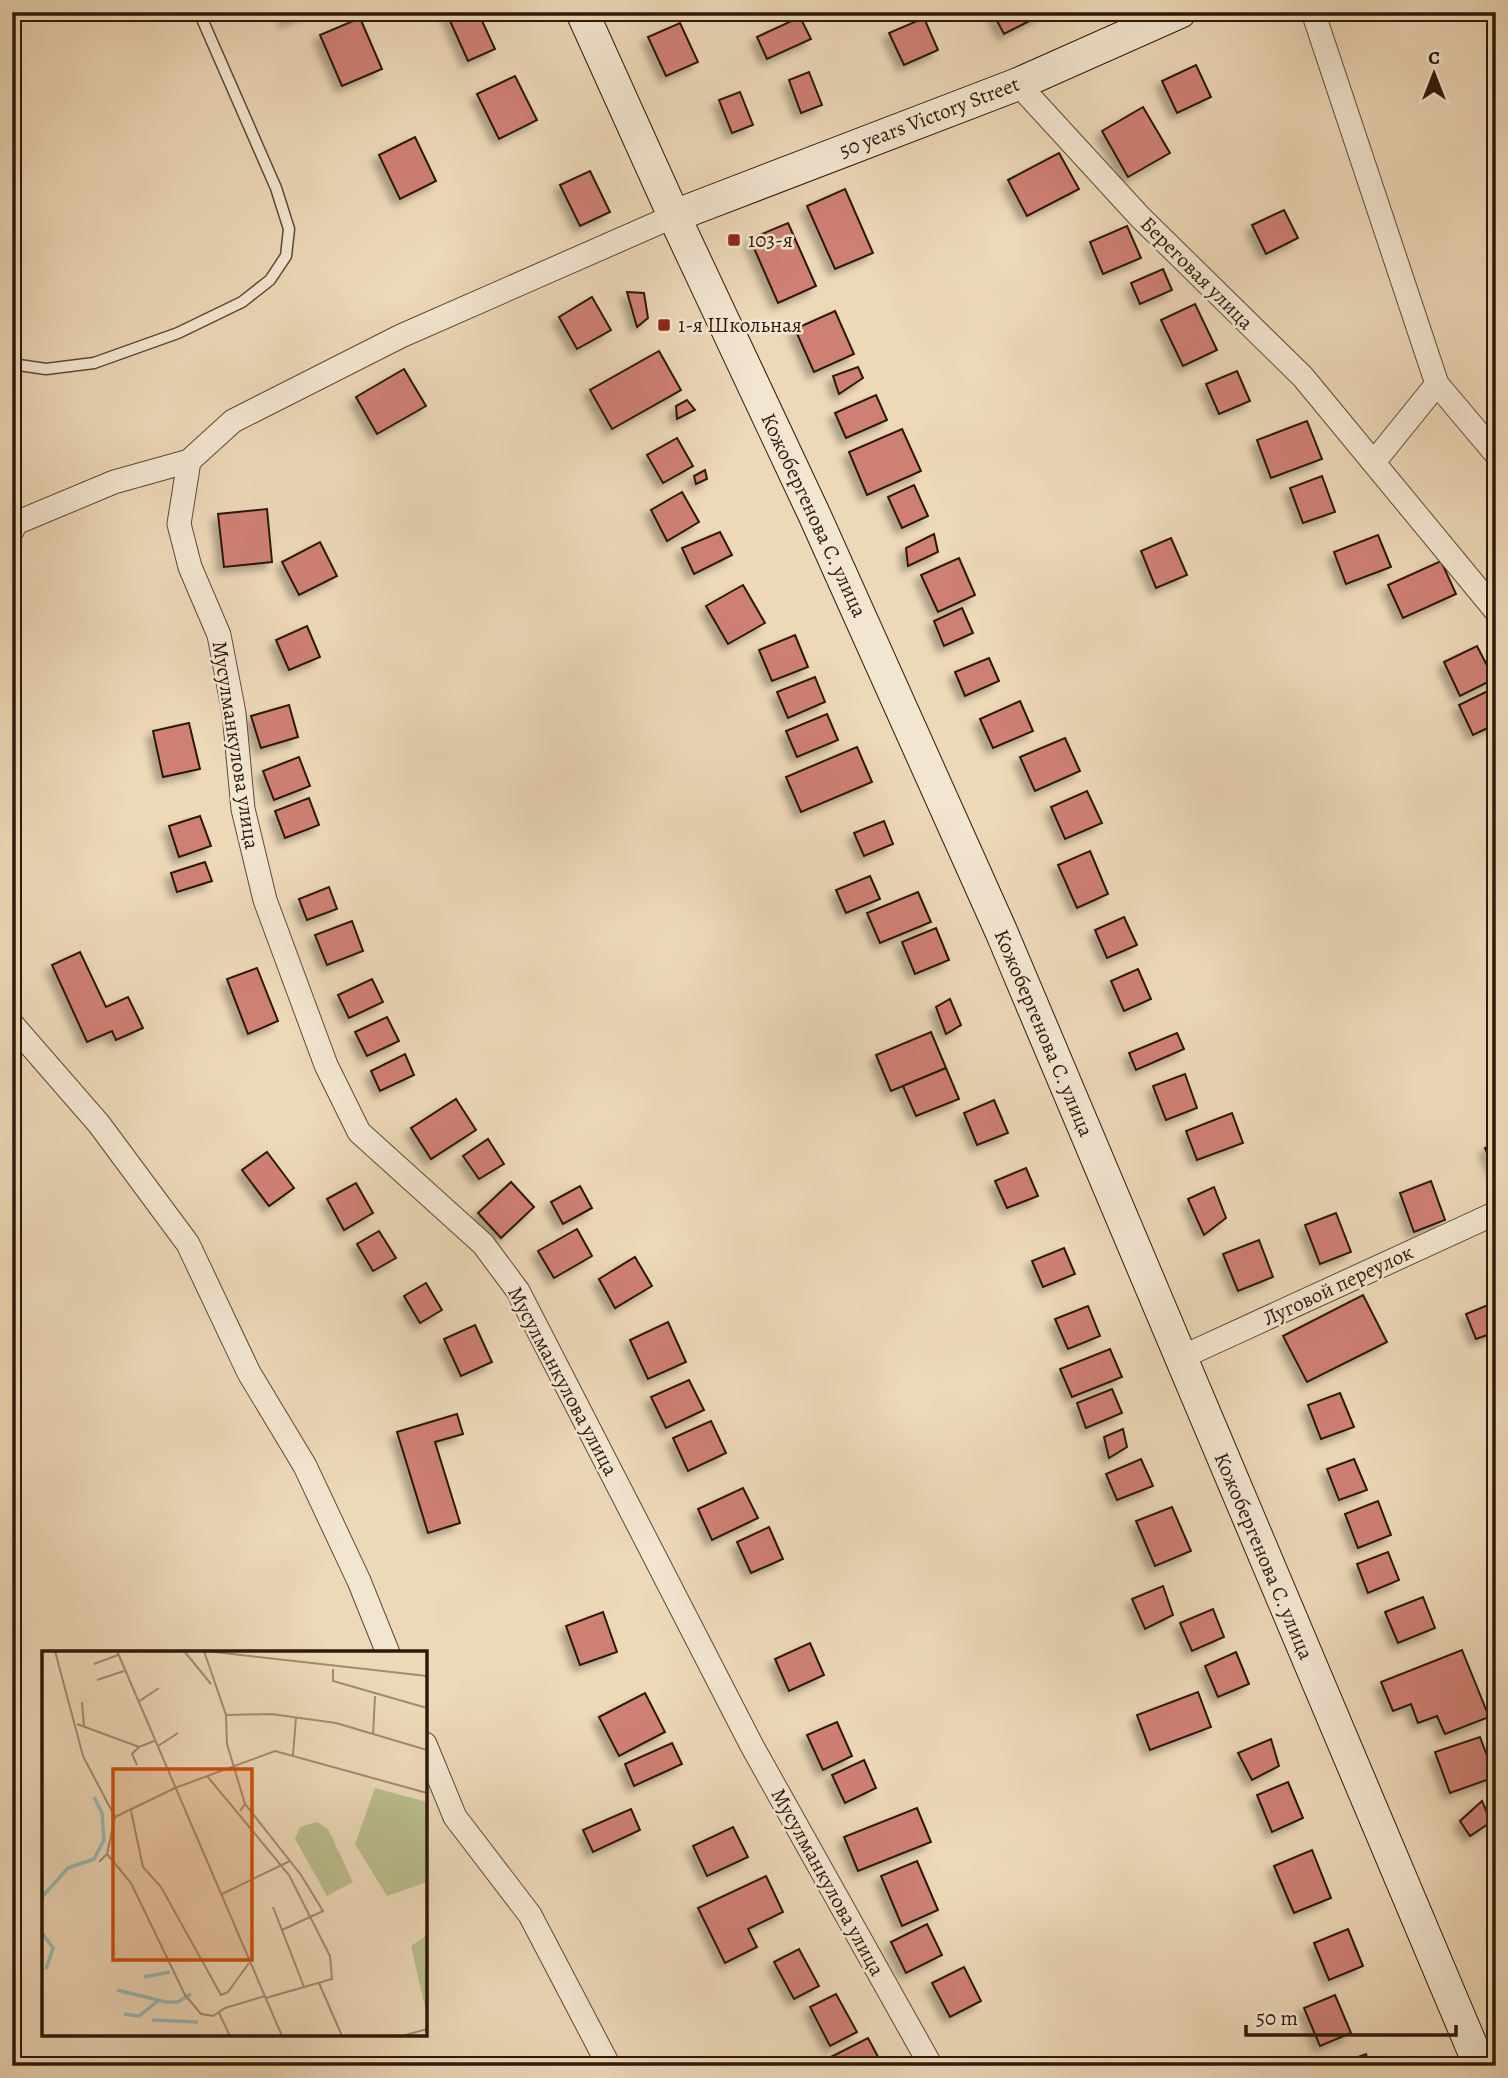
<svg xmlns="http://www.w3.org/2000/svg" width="1508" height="2078" viewBox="0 0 1508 2078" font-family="Alegreya,serif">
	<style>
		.building { fill: #cf8074; stroke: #2c1909; stroke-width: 2; filter: url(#shadow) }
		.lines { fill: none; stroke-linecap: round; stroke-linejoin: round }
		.lane-casing { stroke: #5c4935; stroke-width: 13 }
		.street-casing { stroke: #5c4935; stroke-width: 25 }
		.secondary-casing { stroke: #2c1909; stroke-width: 34 }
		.lane { stroke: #f3e6d1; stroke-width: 10 }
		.street { stroke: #f3e6d1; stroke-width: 23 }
		.secondary { stroke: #f3e6d1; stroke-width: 32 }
		.poi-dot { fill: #8f2418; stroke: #f3e6d1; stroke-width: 2.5 }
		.labels { text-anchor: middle; stroke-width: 5; stroke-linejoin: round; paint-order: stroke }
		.street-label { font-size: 21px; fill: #2c1909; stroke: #f3e6d1 }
		.poi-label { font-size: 21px; fill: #2c1909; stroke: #f3e6d1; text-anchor: start }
		.inset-river { fill: none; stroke: #9ab9b4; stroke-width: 3.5 }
		.inset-road { fill: none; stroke: #a08c72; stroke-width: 2 }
		.view { fill: #cc4f0c; fill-opacity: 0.15; stroke: #cc4f0c; stroke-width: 3.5 }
		.inset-edge { fill: none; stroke: #2c1909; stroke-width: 3.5 }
	</style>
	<defs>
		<filter id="shadow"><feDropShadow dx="-6" dy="6" stdDeviation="3.5" flood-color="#0004"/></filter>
	</defs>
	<rect width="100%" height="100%" fill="#edd8b8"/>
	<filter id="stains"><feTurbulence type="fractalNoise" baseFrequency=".00286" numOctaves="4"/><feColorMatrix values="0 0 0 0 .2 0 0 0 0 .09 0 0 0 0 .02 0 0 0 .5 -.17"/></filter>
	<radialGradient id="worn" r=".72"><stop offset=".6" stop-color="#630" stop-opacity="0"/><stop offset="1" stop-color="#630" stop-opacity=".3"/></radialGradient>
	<g class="building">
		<path d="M283 12H309L286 21Z"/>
		<path d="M446 12H478L495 49 468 61Z"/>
		<path d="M1000 12H1047L1004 34 994 15Z"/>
		<path d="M800 17 811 39 767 59 757 37Z"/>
		<path d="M360 18 382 69 342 86 320 35Z"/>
		<path d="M924 18 938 50 904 65 889 33Z"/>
		<path d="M680 23 698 62 666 76 648 37Z"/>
		<path d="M1196 65 1211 97 1177 113 1162 81Z"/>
		<path d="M809 72 822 105 801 113 789 80Z"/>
		<path d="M515 76 537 120 499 139 477 94Z"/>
		<path d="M740 92 753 125 732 133 719 100Z"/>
		<path d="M1143 107 1170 153 1128 177 1102 131Z"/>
		<path d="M415 137 436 181 400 199 379 155Z"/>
		<path d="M1059 153 1079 189 1027 216 1008 180Z"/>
		<path d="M590 171 610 212 580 226 560 185Z"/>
		<path d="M845 189 873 253 835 269 807 206Z"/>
		<path d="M1284 210 1298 238 1266 254 1252 225Z"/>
		<path d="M788 223 816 286 778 303 750 239Z"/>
		<path d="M1127 226 1141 258 1103 274 1090 242Z"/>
		<path d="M1163 269 1172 290 1140 304 1131 283Z"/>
		<path d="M627 292 644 293 648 318 637 327Z"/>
		<path d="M592 297 611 330 577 349 559 317Z"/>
		<path d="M1195 304 1217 350 1183 366 1161 320Z"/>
		<path d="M835 311 854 354 814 372 795 329Z"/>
		<path d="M659 351 681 390 612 429 590 390Z"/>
		<path d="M858 367 863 378 839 394 833 376Z"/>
		<path d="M404 369 426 406 377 434 356 397Z"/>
		<path d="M1237 371 1250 401 1219 414 1206 384Z"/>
		<path d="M876 395 887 420 846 438 835 413Z"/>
		<path d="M687 400 695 410 677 419 676 406Z"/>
		<path d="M1307 421 1322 459 1271 478 1257 440Z"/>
		<path d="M902 429 921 471 867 495 849 452Z"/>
		<path d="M677 438 693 466 663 483 647 455Z"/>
		<path d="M705 470 707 479 696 484 694 476Z"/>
		<path d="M1322 476 1335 512 1303 523 1290 488Z"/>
		<path d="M914 485 928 516 902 528 888 497Z"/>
		<path d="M682 492 699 522 667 541 651 510Z"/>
		<path d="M267 509 272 562 224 567 218 514Z"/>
		<path d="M720 532 732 555 694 574 682 548Z"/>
		<path d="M934 534 938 552 908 566 906 548Z"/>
		<path d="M1378 535 1391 567 1346 584 1334 552Z"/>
		<path d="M1171 538 1187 575 1156 588 1141 551Z"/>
		<path d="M320 542 337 576 299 595 282 562Z"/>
		<path d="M959 558 975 595 938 612 921 575Z"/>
		<path d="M1441 561 1456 594 1403 618 1388 585Z"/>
		<path d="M743 585 765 623 728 644 706 606Z"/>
		<path d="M962 608 973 633 944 646 934 621Z"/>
		<path d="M307 626 320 657 289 670 276 640Z"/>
		<path d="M795 635 808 667 772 681 759 650Z"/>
		<path d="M1477 646 1494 679 1460 696 1444 662Z"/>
		<path d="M989 658 999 681 965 696 955 672Z"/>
		<path d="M815 677 825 702 788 718 777 692Z"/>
		<path d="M1496 687V724L1473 735 1459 705Z"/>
		<path d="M1020 701 1033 731 993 748 980 719Z"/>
		<path d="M289 705 298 737 261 748 251 716Z"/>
		<path d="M827 714 838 740 797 757 786 731Z"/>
		<path d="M189 723 200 769 163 777 153 731Z"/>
		<path d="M1065 738 1080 771 1035 791 1020 757Z"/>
		<path d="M857 747 872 782 801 812 786 777Z"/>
		<path d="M299 757 310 786 274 800 263 771Z"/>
		<path d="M1087 791 1102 823 1065 839 1051 807Z"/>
		<path d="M309 798 319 825 285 838 275 811Z"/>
		<path d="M200 816 211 846 179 857 169 826Z"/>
		<path d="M884 821 893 844 864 856 854 833Z"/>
		<path d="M1090 851 1108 894 1077 908 1058 865Z"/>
		<path d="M205 862 212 881 177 892 171 873Z"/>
		<path d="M870 876 880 899 846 913 836 890Z"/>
		<path d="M329 887 337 909 307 920 299 899Z"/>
		<path d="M918 892 931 922 880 943 867 913Z"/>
		<path d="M1124 917 1137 945 1107 958 1095 930Z"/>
		<path d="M352 921 363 951 327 965 315 935Z"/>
		<path d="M936 928 949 960 915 974 902 942Z"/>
		<path d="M80 952 106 1007 128 997 143 1028 116 1040 112 1031 87 1042 52 965Z"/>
		<path d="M257 968 278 1021 248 1034 227 979Z"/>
		<path d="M1138 969 1151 999 1124 1011 1111 981Z"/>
		<path d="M372 979 383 1002 349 1018 338 995Z"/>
		<path d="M950 999 961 1025 946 1034 936 1007Z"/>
		<path d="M387 1017 399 1041 367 1056 355 1032Z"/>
		<path d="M931 1032 946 1068 891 1091 876 1055Z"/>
		<path d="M1177 1033 1184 1049 1136 1070 1129 1053Z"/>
		<path d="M405 1054 414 1075 380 1091 371 1071Z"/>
		<path d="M946 1068 959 1099 916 1116 903 1086Z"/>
		<path d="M1185 1074 1197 1108 1166 1120 1153 1086Z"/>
		<path d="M456 1099 476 1130 431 1159 411 1128Z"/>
		<path d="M994 1100 1008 1133 977 1145 964 1113Z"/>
		<path d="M1232 1113 1243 1143 1197 1160 1186 1131Z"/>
		<path d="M488 1139 504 1164 479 1179 463 1156Z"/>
		<path d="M1496 1144V1175L1485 1148Z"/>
		<path d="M267 1152 294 1188 269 1206 242 1170Z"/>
		<path d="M1026 1168 1038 1196 1007 1208 995 1181Z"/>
		<path d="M1431 1181 1445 1220 1414 1232 1400 1193Z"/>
		<path d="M511 1182 534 1207 501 1238 478 1213Z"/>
		<path d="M356 1183 373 1213 344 1230 327 1199Z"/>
		<path d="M580 1186 592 1208 563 1224 551 1202Z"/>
		<path d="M1214 1187 1226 1218 1204 1235 1188 1199Z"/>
		<path d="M1336 1213 1351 1252 1320 1264 1305 1225Z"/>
		<path d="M577 1229 592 1256 554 1278 538 1251Z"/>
		<path d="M379 1231 396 1258 373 1271 357 1244Z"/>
		<path d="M1259 1240 1273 1277 1238 1291 1223 1254Z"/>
		<path d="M1064 1248 1075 1274 1043 1287 1032 1261Z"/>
		<path d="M635 1257 652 1286 615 1308 599 1279Z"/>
		<path d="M426 1283 442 1310 420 1323 404 1296Z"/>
		<path d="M1363 1295 1387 1342 1307 1382 1283 1336Z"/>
		<path d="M1493 1303 1496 1309V1332L1476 1339 1466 1314Z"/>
		<path d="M1088 1306 1100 1336 1068 1349 1055 1319Z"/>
		<path d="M668 1322 686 1362 648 1379 630 1340Z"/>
		<path d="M475 1325 492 1362 461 1376 444 1339Z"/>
		<path d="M1110 1349 1122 1377 1072 1397 1060 1369Z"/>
		<path d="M689 1380 704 1410 666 1428 651 1397Z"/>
		<path d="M1112 1389 1122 1413 1086 1428 1077 1403Z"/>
		<path d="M1340 1393 1354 1427 1321 1439 1308 1405Z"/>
		<path d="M457 1414 463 1434 435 1442 460 1523 428 1533 397 1432Z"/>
		<path d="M711 1421 726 1453 688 1471 673 1438Z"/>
		<path d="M1123 1429 1127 1447 1109 1458 1104 1437Z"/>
		<path d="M1141 1459 1153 1486 1117 1500 1106 1474Z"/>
		<path d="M1354 1459 1367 1490 1339 1500 1327 1469Z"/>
		<path d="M743 1488 758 1518 712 1540 698 1509Z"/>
		<path d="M1378 1501 1391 1535 1358 1548 1345 1514Z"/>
		<path d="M1172 1507 1191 1551 1155 1566 1136 1521Z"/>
		<path d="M769 1527 783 1559 751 1573 737 1542Z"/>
		<path d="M1388 1552 1399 1580 1368 1593 1357 1564Z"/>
		<path d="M1163 1586 1173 1615 1145 1629 1132 1599Z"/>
		<path d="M1423 1597 1435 1628 1398 1643 1385 1612Z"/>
		<path d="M1213 1609 1224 1637 1192 1651 1180 1623Z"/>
		<path d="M603 1612 617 1652 580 1665 566 1626Z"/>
		<path d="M810 1643 824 1675 789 1691 775 1659Z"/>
		<path d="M1462 1650 1489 1717 1445 1734 1437 1716 1418 1723 1411 1704 1393 1711 1381 1682Z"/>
		<path d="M1236 1652 1249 1684 1218 1697 1205 1666Z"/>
		<path d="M1198 1692 1211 1727 1150 1750 1137 1715Z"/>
		<path d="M645 1693 665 1732 619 1756 599 1717Z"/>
		<path d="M837 1722 852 1756 823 1770 807 1735Z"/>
		<path d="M1480 1737 1495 1777 1450 1793 1435 1752Z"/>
		<path d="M1271 1739 1279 1766 1252 1780 1238 1753Z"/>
		<path d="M672 1743 682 1764 634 1786 625 1764Z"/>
		<path d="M864 1760 876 1788 845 1803 832 1775Z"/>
		<path d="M1288 1782 1303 1818 1272 1832 1257 1795Z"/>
		<path d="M1482 1801 1491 1822 1470 1836 1460 1821Z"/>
		<path d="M917 1808 931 1842 858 1871 844 1837Z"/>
		<path d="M631 1809 640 1830 593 1852 583 1830Z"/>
		<path d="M733 1827 748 1857 707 1876 693 1846Z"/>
		<path d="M1312 1850 1331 1898 1294 1913 1274 1866Z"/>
		<path d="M917 1861 938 1910 902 1926 881 1876Z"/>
		<path d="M766 1876 783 1912 748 1929 757 1947 725 1963 698 1908Z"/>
		<path d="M927 1924 942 1955 906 1973 891 1942Z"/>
		<path d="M1348 1929 1363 1966 1329 1980 1314 1943Z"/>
		<path d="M799 1949 819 1986 794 1999 774 1962Z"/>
		<path d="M964 1967 981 2001 950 2017 932 1983Z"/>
		<path d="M836 1994 857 2032 830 2046 810 2007Z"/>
		<path d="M1335 1995 1351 2033 1320 2046 1304 2008Z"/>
		<path d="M868 2038 883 2066H831L827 2059Z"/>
		<path d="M1366 2054 1370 2066H1334Z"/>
		<path d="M1055 2057 1058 2066H1030Z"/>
	</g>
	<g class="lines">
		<g class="lane-casing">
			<path id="lane" d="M12 364 46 369 94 363 178 333 242 302 270 280 286 256 289 229 276 188 199 12"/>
		</g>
		<g class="street-casing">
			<g id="street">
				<path d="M1313 12 1437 384 1374 462"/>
				<path d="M1018 84 1140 217 1303 377 1496 611"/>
				<path d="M1437 384 1496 454"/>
				<path d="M189 461 179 524 190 567 219 635 234 713 243 809 265 900 326 1065 359 1132 483 1244 518 1291 752 1746 931 2066"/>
				<path d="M12 531 16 523 114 482 189 461 233 421 401 336 674 216"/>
				<path d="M12 1024 99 1124 188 1244 249 1373 305 1466 359 1581 388 1653"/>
				<path d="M1180 1358 1496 1213"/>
				<path d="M425 1744 455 1817 530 1915 609 2066"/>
			</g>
		</g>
		<g class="secondary-casing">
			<g id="secondary">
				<path d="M582 12 674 216 814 514 1001 931 1480 2066"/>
				<path d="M674 216 1018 84 1180 12"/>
			</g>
		</g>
		<use href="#lane" class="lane"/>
		<use href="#street" class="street"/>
		<use href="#secondary" class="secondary"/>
	</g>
	<g class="poi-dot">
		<rect x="727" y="233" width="14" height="14" rx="3.5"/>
		<rect x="657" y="318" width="14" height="14" rx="3.5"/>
	</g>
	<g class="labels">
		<g class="street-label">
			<text transform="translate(929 117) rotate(-21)" y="7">50 years Victory Street</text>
			<text transform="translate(1197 273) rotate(45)" y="7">Береговая улица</text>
			<text transform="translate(814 515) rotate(65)" y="7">Кожобергенова С. улица</text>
			<text transform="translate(236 745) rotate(81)" y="7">Мусулманкулова улица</text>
			<text transform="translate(1044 1033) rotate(67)" y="7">Кожобергенова С. улица</text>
			<text transform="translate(1338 1285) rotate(-25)" y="7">Луговой переулок</text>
			<text transform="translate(563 1381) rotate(62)" y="7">Мусулманкулова улица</text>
			<text transform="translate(1264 1556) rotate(67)" y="7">Кожобергенова С. улица</text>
			<text transform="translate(828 1882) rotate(61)" y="7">Мусулманкулова улица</text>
		</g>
		<g class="poi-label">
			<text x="748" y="247">103-я</text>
			<text x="678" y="332">1-я Школьная</text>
		</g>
	</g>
	<g transform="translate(42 1651)">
		<rect width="385" height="385" fill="#edd8b8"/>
		<path d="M333 137 385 151V231L345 245 313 193ZM385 284V365L369 295Z" fill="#babe8e"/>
		<path d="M275 171 286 178 311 231 285 245 253 188 258 176Z" fill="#babe8e"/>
		<path class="inset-river" d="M0 246 26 217 52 208 62 189 60 162 52 146M0 282 11 297 4 318M102 326 128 321M75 339 124 351H136L149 343M82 363 97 365 117 349M110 369 156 371"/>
		<path class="inset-road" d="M13 0 41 105 73 166M75 0 240 385M142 0 169 33M162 0 184 64 185 93 203 153 198 160M164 0 385 25M52 13 76 4M291 18V30L385 57M55 29 82 20M40 51 42 76M96 51 117 37M184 64 229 63 294 72 385 99M35 73 97 96 112 90M331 84 333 45M116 95 136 82M251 104 254 66M95 114 90 103 97 96M165 125 247 224 288 305 290 328 224 347M133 137 233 100 385 142M203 153 259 224 281 260 240 279M89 160 101 216 119 236 179 344 186 341 207 312M65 203 89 232 143 344 159 363 171 365 183 357 223 345M57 211 65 203 73 166 133 137M180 243 248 210M231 256 262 336M277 332 300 385M177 362 188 385M360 385 385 378"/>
		<path class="view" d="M71 118H210V309H71Z"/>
		<rect width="385" height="385" class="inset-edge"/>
	</g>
	<rect width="1508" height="2078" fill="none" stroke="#edd8b8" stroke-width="42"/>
	<rect x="14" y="14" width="1480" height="2050" fill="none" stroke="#2c1909" stroke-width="3.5"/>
	<rect x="21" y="21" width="1466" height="2036" fill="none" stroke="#2c1909" stroke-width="2"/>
	<g transform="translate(1434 74)" stroke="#f3e6d1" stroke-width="5" paint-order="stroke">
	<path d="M0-5L12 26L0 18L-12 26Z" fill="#2c1909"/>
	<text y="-10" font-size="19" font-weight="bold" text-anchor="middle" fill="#2c1909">С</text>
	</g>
	<path d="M1246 2025v10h210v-10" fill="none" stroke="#2c1909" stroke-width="3.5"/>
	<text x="1256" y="2025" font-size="21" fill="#2c1909" stroke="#f3e6d1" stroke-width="5" paint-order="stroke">50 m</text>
	<rect width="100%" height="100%" filter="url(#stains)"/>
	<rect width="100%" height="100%" fill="url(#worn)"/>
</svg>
